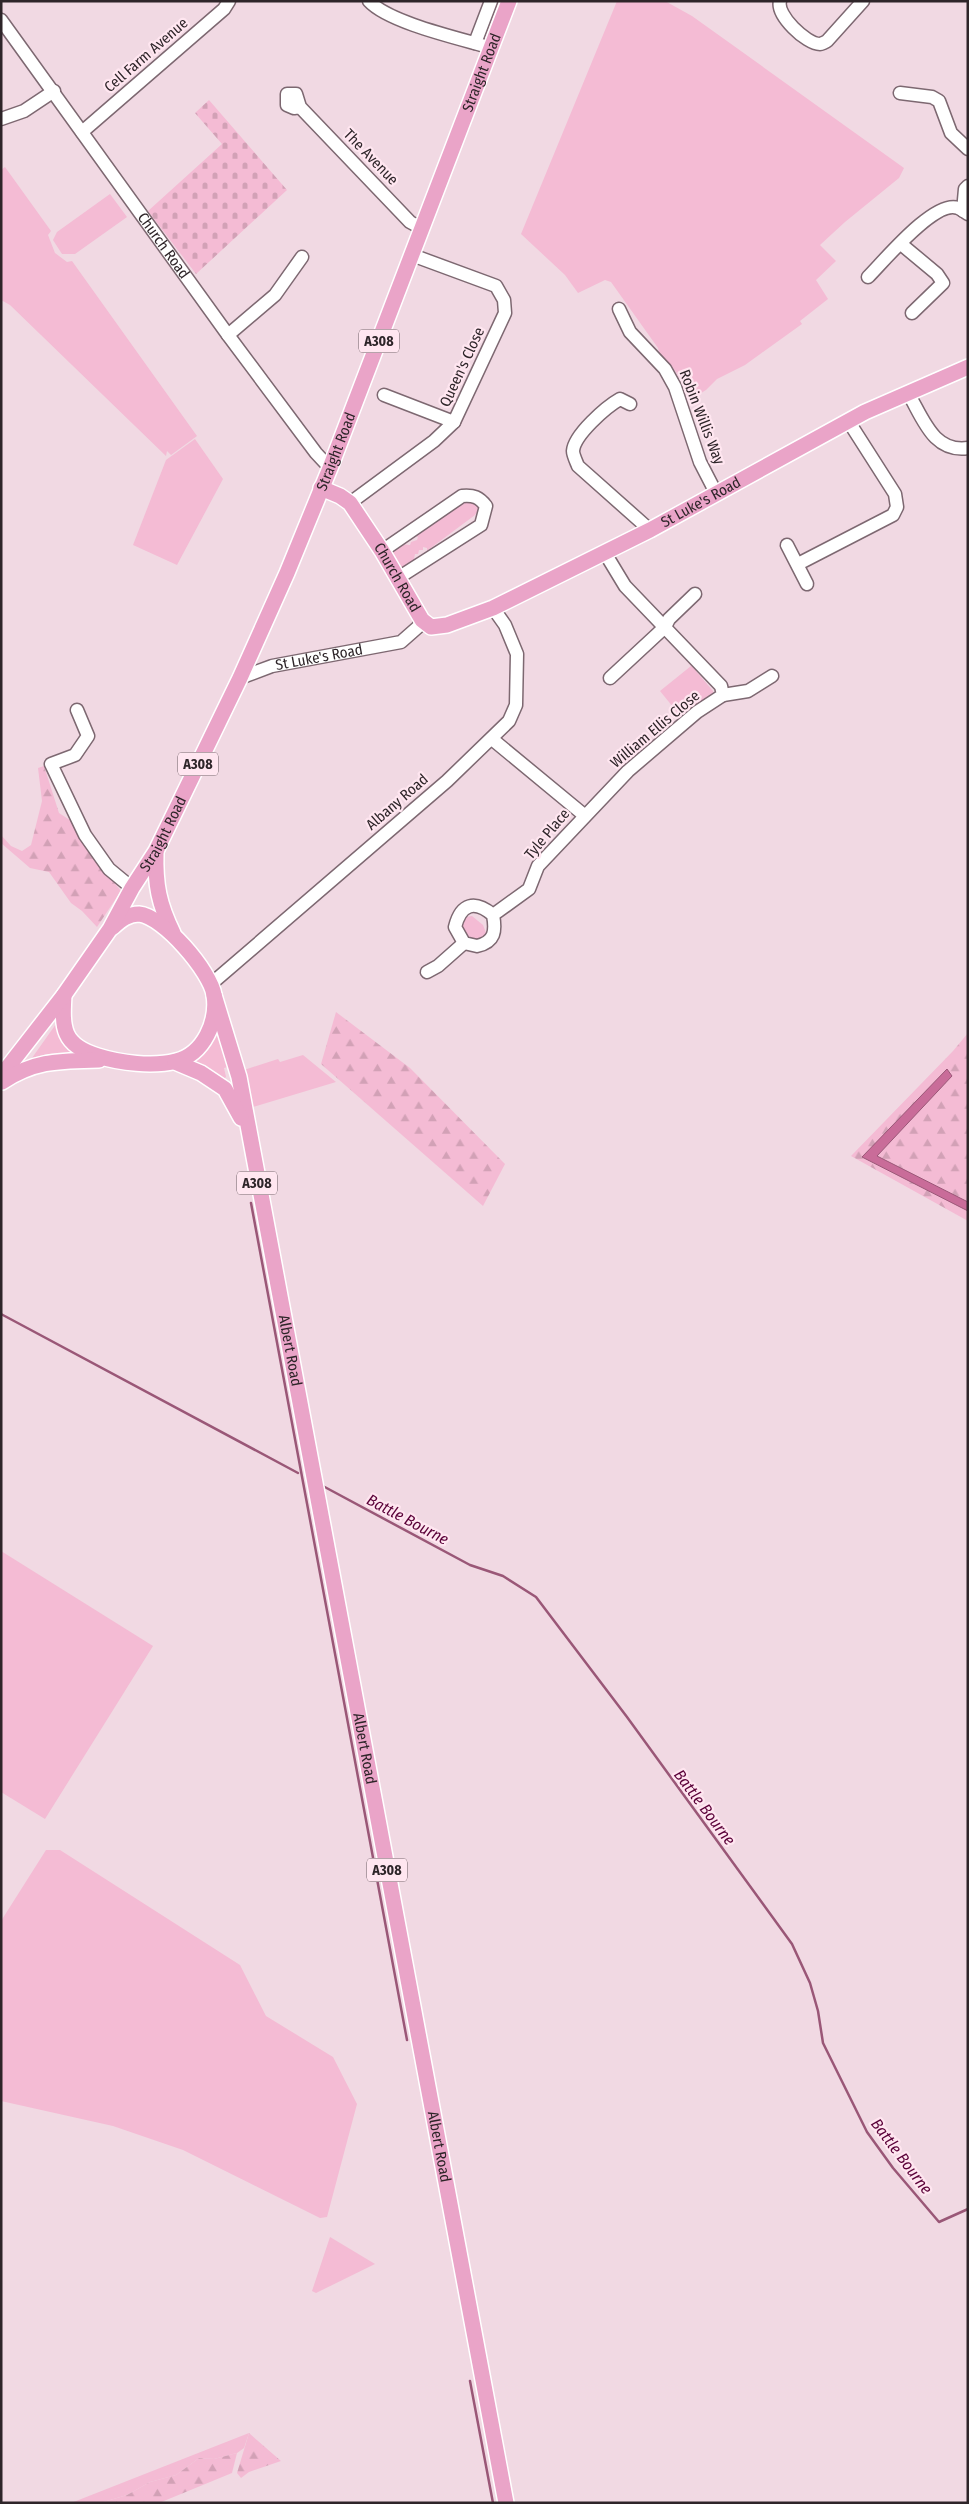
<svg xmlns="http://www.w3.org/2000/svg" width="969" height="2504" viewBox="0 0 969 2504" font-family="'Fira Sans Condensed',sans-serif">
	<style>
		.green { fill: #f4bbd4 }
		.forest { fill: url(#forest-firs) }
		.cemetery { fill: url(#cemetery-stones) }
		.water { fill: #c96c99; stroke: #9a5777 }
		.lines { fill: none; stroke-linecap: round; stroke-linejoin: round }
		.stream { stroke: #9a5777; stroke-width: 2.5 }
		.minor-casing { stroke: #7d6871; stroke-width: 15 }
		.major-casing { stroke: #fff; stroke-width: 18 }
		.minor { stroke: #fff; stroke-width: 12 }
		.major { stroke: #eaa4c8; stroke-width: 15 }
		.labels { text-anchor: middle; stroke-width: 4.5; stroke-linejoin: round; paint-order: stroke }
		.shield { fill: #ffe6f0; stroke: #6d5f65; stroke-width: 1 }
		.shield-label { font-size: 14px; font-weight: bold; fill: #2e2529 }
		.street-label { font-size: 15px; fill: #2e2529; stroke: #ffe6f0 }
		.water-label { font-size: 16px; font-style: italic; fill: #5a0138; stroke: #ffe6f0 }
	</style>
	<defs>
		<pattern id="forest-firs" width="22" height="20" patternUnits="userSpaceOnUse" patternTransform="scale(1.25)"><rect width="22" height="20" fill="#f4bbd4"/><path d="M5 1l3.5 6h-7zM16 11l3.5 6h-7z" fill="#d2a1b6"/></pattern>
		<pattern id="cemetery-stones" width="16" height="16" patternUnits="userSpaceOnUse" patternTransform="scale(1.25)"><rect width="16" height="16" fill="#f4bbd4"/><path d="M2 7V4a2 2 0 0 1 4 0v3zM10 15v-3a2 2 0 0 1 4 0v3z" fill="#d2a1b6"/></pattern>
	</defs>
	<rect width="100%" height="100%" fill="#f1d9e3"/>
	<g class="green">
		<path d="M617 1H665L692 16 904 168 899 178 845 222 820 245 836 261 816 280 828 299 800 321 802 324 745 365 717 379 706 390 693 398 671 365 665 368 662 363 658 348 611 282 605 280 578 293 565 275 521 234Z"/>
		<path d="M5 167 51 231 48 235 55 253 67 262 72 261 197 436 171 455 167 451 166 456 10 305 1 300V170Z"/>
		<path d="M110 194 127 217 75 254H62L53 240 57 232Z"/>
		<path d="M195 439 223 479 177 565 133 545 166 460Z"/>
		<path d="M470 499 478 505 479 509 475 515 428 550 427 554V548L423 547V550H419L418 554H415L413 563 405 569 400 568 390 555 392 550 399 544 410 545 411 542 417 540 418 537 412 535 464 500Z"/>
		<path d="M690 659 696 667V671L713 691V700L708 697 691 710 689 707 681 713 686 723 660 691 691 666 687 661Z"/>
		<path d="M472 916 483 925 488 938 475 946 464 935 460 922 466 917Z"/>
		<path d="M56 1024 72 1051 71 1054H47L32 1058Z"/>
		<path d="M215 1029 218 1038 221 1036 228 1067 224 1068 226 1077 222 1081 188 1059Z"/>
		<path d="M303 1055 336 1082 253 1107 244 1070 278 1059 280 1062Z"/>
		<path d="M1 1551 153 1646 45 1819 1 1792Z"/>
		<path d="M46 1850H60L240 1965 266 2016 333 2057 357 2104 327 2217 320 2218 183 2150 113 2126 1 2101V1921Z"/>
		<path d="M330 2237 375 2264 316 2293 312 2291Z"/>
		<path d="M249 2433 244 2448 237 2453 214 2459 199 2458 176 2475 150 2482 127 2495 100 2503H71Z"/>
	</g>
	<g class="forest">
		<path d="M44 766 59 813 79 826 99 864 121 891 97 927 82 911 71 903 49 872 30 868 1 843V835L11 846 22 851 31 845 42 801 38 768Z"/>
		<path d="M336 1012 410 1068 505 1164 483 1206 321 1064Z"/>
		<path d="M968 1033V1221L851 1156 953 1051Z"/>
		<path d="M249 2433 281 2461 249 2472 241 2478 237 2473Z"/>
		<path d="M237 2453 232 2473 159 2503H100L127 2495 150 2482 176 2475 199 2458 214 2459Z"/>
	</g>
	<path class="cemetery" d="M209 100 287 190 196 274 148 211 222 144 195 113Z"/>
	<path class="water" d="M947 1069 952 1076 877 1156 968 1202V1211L862 1157Z"/>
	<g class="lines">
		<g class="stream">
			<path d="M251 1203 407 2040"/>
			<path d="M1 1314 298 1473"/>
			<path d="M321 1485 470 1565 503 1576 536 1597 627 1717 792 1944 810 1983 818 2011 823 2043 867 2132 893 2168 939 2222 968 2209"/>
			<path d="M470 2381 493 2503"/>
		</g>
		<g class="minor-casing">
			<g id="minor">
				<path d="M369 1C389 23 462 39 492 48"/>
				<path d="M780 1C776 15 806 44 820 44 821 44 826 42 827 41L863 1"/>
				<path id="s1" d="M1 20 228 335 316 453 330 468"/>
				<path d="M475 43 491 1"/>
				<path d="M900 93 932 97 939 101 951 133 968 149"/>
				<path d="M300 107 294 108 287 105V94H296L300 107 410 222 421 228"/>
				<path d="M1 119 24 111 54 91"/>
				<path d="M82 132 224 9 229 1"/>
				<path d="M963 211 965 189 968 186"/>
				<path d="M901 244 937 274 943 283 912 313"/>
				<path d="M868 277C884 261 935 199 958 208 961 209 965 212 968 214"/>
				<path d="M619 309 630 332 665 369 675 387 700 462 716 493"/>
				<path d="M228 335 275 295 302 257"/>
				<path d="M908 393C923 418 933 453 968 448"/>
				<path d="M384 395 454 422"/>
				<path d="M630 404 620 399C606 407 574 435 573 451 573 455 576 461 578 466L650 530"/>
				<path d="M350 503 434 441 454 422 505 313 504 300 496 286 412 255"/>
				<path d="M787 545 807 584"/>
				<path d="M382 551 462 496C474 495 479 497 486 506L481 525 398 578"/>
				<path d="M798 564 893 515 897 507 895 494 849 422"/>
				<path id="s2" d="M240 678 272 666 401 642 418 627 422 620"/>
				<path d="M610 678 665 627 669 619 695 594"/>
				<path d="M723 695 748 691 772 676"/>
				<path d="M77 710 88 736 75 755 51 764 85 835 109 869 132 888"/>
				<path d="M492 739 584 815"/>
				<path d="M493 915C496 931 495 942 477 946L464 943 455 927C461 903 475 900 493 915L529 889 538 866 628 771 697 712 723 695 721 686 625 586 605 553"/>
				<path d="M427 972 438 966 464 943"/>
				<path d="M211 984 447 781 509 721 516 705 517 654 505 625 493 608"/>
			</g>
		</g>
		<g class="major-casing">
			<g id="major">
				<path id="s3" d="M321 488 340 496 350 503 382 551 422 620 431 627 447 625 493 608 650 530 865 412 968 367"/>
				<path d="M156 852C155 885 159 904 173 933"/>
				<path d="M64 995C62 1028 62 1045 98 1056 120 1063 153 1067 176 1061 204 1054 218 1021 214 995 211 972 163 916 139 914 128 914 121 920 113 927"/>
				<path id="s4" d="M214 995 239 1077 506 2503"/>
				<path d="M175 1062 201 1073 225 1089 241 1118"/>
				<path id="s5" d="M1 1076 64 995 110 929 132 888 156 851 240 678 287 573 330 468 509 1"/>
				<path d="M2 1082C35 1060 60 1061 99 1060"/>
			</g>
		</g>
		<use href="#minor" class="minor"/>
		<use href="#major" class="major"/>
	</g>
	<g class="labels">
		<g class="shield">
			<rect x="359" y="329.5" width="40" height="23" rx="4"/>
			<rect x="178" y="752.5" width="40" height="23" rx="4"/>
			<rect x="237" y="1171.5" width="40" height="23" rx="4"/>
			<rect x="367" y="1858.5" width="40" height="23" rx="4"/>
		</g>
		<g class="shield-label">
			<text x="379" y="346">A308</text>
			<text x="198" y="769">A308</text>
			<text x="257" y="1188">A308</text>
			<text x="387" y="1875">A308</text>
		</g>
		<g class="street-label">
			<text transform="translate(146 55) rotate(-41)" y="5">Cell Farm Avenue</text>
			<text dy="5" stroke="none"><textPath href="#s5" startOffset="1118">Straight Road</textPath></text>
			<text transform="translate(371 157) rotate(46)" y="5">The Avenue</text>
			<text dy="5" stroke="none"><textPath href="#s1" startOffset="278">Church Road</textPath></text>
			<text transform="translate(462 367) rotate(-65)" y="5">Queen's Close</text>
			<text transform="translate(702 417) rotate(69)" y="5">Robin Willis Way</text>
			<text dy="5" stroke="none"><textPath href="#s5" startOffset="712">Straight Road</textPath></text>
			<text dy="5" stroke="none"><textPath href="#s3" startOffset="480">St Luke's Road</textPath></text>
			<text dy="5" stroke="none"><textPath href="#s3" startOffset="121">Church Road</textPath></text>
			<text dy="5" stroke="none"><textPath href="#s2" startOffset="82">St Luke's Road</textPath></text>
			<text transform="translate(655 729) rotate(-40)" y="5">William Ellis Close</text>
			<text transform="translate(397 802) rotate(-41)" y="5">Albany Road</text>
			<text dy="5" stroke="none"><textPath href="#s5" startOffset="292">Straight Road</textPath></text>
			<text transform="translate(547 834) rotate(-50)" y="5">Tyle Place</text>
			<text dy="5" stroke="none"><textPath href="#s4" startOffset="364">Albert Road</textPath></text>
			<text dy="5" stroke="none"><textPath href="#s4" startOffset="769">Albert Road</textPath></text>
			<text dy="5" stroke="none"><textPath href="#s4" startOffset="1174">Albert Road</textPath></text>
		</g>
		<g class="water-label">
			<text transform="translate(408 1519) rotate(28)" y="6">Battle Bourne</text>
			<text transform="translate(705 1807) rotate(53)" y="6">Battle Bourne</text>
			<text transform="translate(902 2156) rotate(53)" y="6">Battle Bourne</text>
		</g>
	</g>
	<rect width="969" height="2504" fill="none" stroke="#2e2529" stroke-width="5"/>
</svg>
